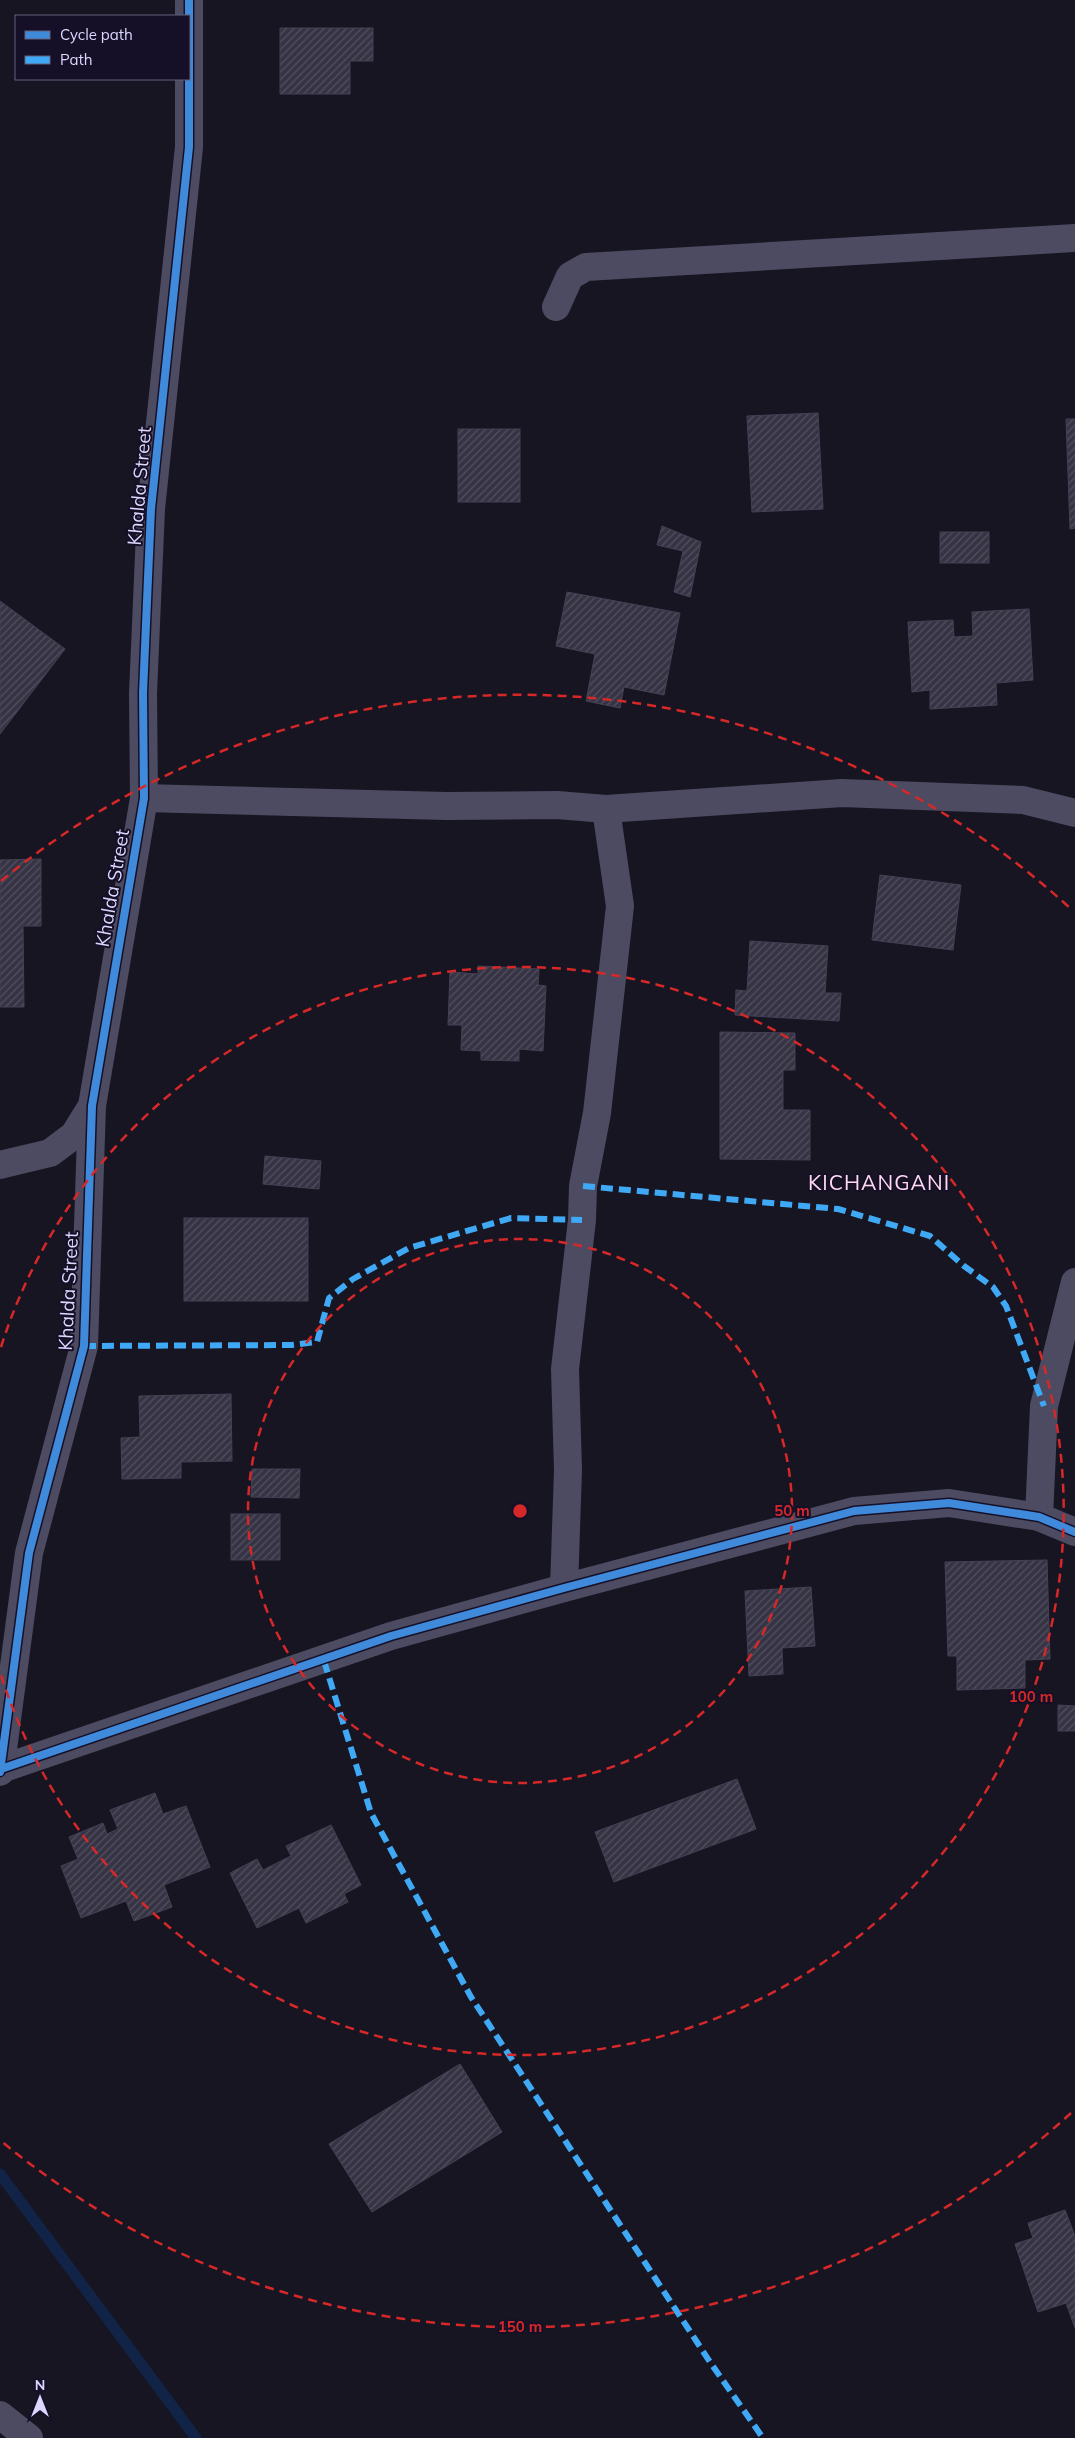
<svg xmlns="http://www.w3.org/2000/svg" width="1075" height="2438" viewBox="0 0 1075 2438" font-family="Mulish,sans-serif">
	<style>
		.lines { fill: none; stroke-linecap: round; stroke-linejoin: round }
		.stream { stroke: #112447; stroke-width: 11 }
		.building { fill: url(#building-hatch); stroke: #454155 }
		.minor { stroke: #4c4b62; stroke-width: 28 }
		.quiet { stroke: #3fa9f5; stroke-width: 6; stroke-dasharray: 12 6; stroke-linecap: butt }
		.cycleway-casing { stroke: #151027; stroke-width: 11 }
		.cycleway { stroke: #408adc; stroke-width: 8 }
		.ring { fill: none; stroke: #d62828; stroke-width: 2.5; stroke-dasharray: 9 6 }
		.labels { text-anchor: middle; stroke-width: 4; stroke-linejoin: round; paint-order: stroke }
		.street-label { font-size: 19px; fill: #ddd7fe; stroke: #151027 }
		.quarter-label { font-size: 21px; letter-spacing: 1px; fill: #fed9f0; stroke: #151027 }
		.centre { fill: #d62828; stroke: #151027; stroke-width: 2.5 }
		.ring-label { font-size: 15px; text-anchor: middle; font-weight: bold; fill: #d62828; stroke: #151027; stroke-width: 4; stroke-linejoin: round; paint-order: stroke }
	</style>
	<defs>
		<pattern id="building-hatch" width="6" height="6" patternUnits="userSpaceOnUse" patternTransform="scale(1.25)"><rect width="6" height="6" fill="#363344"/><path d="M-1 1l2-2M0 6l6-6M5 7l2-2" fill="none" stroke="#535060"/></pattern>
	</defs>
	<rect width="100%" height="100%" fill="#181522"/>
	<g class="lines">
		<path class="stream" d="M0 2174 196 2438"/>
	</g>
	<g class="building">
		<path d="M280 28H373V61H350V94H280Z"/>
		<path d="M818 413 823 509 752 512 747 416Z"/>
		<path d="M1066 419H1075V528L1070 529Z"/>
		<rect x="458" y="429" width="62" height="73"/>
		<path d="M662 526 701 542 690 597 674 592 683 551 657 545Z"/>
		<rect x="940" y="532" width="49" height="31"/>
		<path d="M567 592 680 613 664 695 624 687 620 708 586 701 595 654 556 646Z"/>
		<path d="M0 601 65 649 0 734Z"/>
		<path d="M1029 609 1033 680 996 683 997 705 930 709V690L912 692 908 622 953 620 954 637 973 636 972 612Z"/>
		<path d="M41 859V926H23L24 1007H0V860Z"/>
		<path d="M880 875 961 885 953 950 872 940Z"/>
		<path d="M750 941 828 946 825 993H841L839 1021 735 1015 736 990 747 991Z"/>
		<path d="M478 966 539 969 538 985 546 986 543 1051 519 1049V1061L481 1060V1051L461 1050 462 1025H448L450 972 478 974Z"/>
		<path d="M720 1032 795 1033V1070H783V1110H810V1160L720 1159Z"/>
		<path d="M265 1156 321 1161 319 1189 263 1184Z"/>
		<rect x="184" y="1218" width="124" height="83"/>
		<path d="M231 1394 232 1461 181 1462V1478L122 1479 121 1438 140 1437 139 1396Z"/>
		<path d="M252 1469H300L299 1498 251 1497Z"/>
		<rect x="231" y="1514" width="49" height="46"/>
		<path d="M1047 1560 1050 1659 1025 1660V1688L957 1690V1656H948L945 1562Z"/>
		<path d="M811 1587 815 1646 782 1648 783 1674 749 1676 745 1591Z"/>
		<path d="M1058 1705 1075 1706V1731H1058Z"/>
		<path d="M737 1779 756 1829 614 1882 595 1832Z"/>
		<path d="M155 1793 163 1814 186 1806 210 1867 164 1885 172 1907 134 1921 126 1901 81 1918 61 1866 78 1859 69 1837 103 1823 107 1834 118 1829 110 1810Z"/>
		<path d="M331 1825 361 1885 344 1894 348 1902 306 1923 299 1908 257 1928 230 1873 257 1859 263 1870 291 1856 286 1846Z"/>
		<path d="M460 2064 502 2132 372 2212 329 2144Z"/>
		<path d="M1065 2210 1075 2236V2328L1066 2303 1038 2312 1015 2244 1033 2238 1028 2223Z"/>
	</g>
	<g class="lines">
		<g class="minor">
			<path d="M556 307 570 276 586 267 1075 238"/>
			<path d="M144 798 446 806 557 805 606 809 842 793 1023 800 1075 813"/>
			<path d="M0 1165 50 1153 74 1135 92 1106"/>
			<path d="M1039 1517 1044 1406 1075 1282"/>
			<path d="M564 1588 568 1470 565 1369 582 1220 583 1186 597 1113 620 906 606 809"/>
			<path d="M1 1769 391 1636 564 1588 854 1511 949 1503 1039 1517 1075 1532"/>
			<path d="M0 1772 29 1553 84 1346 92 1106 144 798 143 693 151 509 189 147V0"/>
			<path d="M0 2415 29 2438"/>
		</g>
		<g class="quiet">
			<path d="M583 1186 838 1209 930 1236 964 1266 993 1287 1006 1306 1044 1406"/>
			<path d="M84 1346 291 1345 317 1342 329 1298 353 1279 409 1248 511 1218 582 1220"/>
			<path d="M324 1661 371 1813 471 1997 710 2362 763 2438"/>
		</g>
		<g class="cycleway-casing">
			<g id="cycleway">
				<path d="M1 1769 391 1636 564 1588 854 1511 949 1503 1039 1517 1075 1532"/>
				<path d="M0 1772 29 1553 84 1346 92 1106 144 798 143 693 151 509 189 147V0"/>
			</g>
		</g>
		<use href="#cycleway" class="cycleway"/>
	</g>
	<g class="ring">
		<circle cx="520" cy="1511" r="272"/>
		<path d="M1 1347A544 544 0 1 1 1 1675"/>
		<path d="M1071 2113A816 816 0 0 1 1 2141M1 881A816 816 0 0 1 1071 909"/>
	</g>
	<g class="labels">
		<g class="street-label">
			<text transform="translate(139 486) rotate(-85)" y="7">Khalda Street</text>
			<text transform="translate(112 888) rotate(-80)" y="7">Khalda Street</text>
			<text transform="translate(68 1291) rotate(-87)" y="7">Khalda Street</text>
		</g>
		<g class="quarter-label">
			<text x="879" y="1190">KICHANGANI</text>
		</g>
	</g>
	<circle cx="520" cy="1511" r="8" class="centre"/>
	<g class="ring-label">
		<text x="792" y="1516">50 m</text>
		<text x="1031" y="1702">100 m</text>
		<text x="520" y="2332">150 m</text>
	</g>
	<rect x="15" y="15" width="175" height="65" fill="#151027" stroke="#65607d"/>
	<rect x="25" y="31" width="25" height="8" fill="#408adc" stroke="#65607d"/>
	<text x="60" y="40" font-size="15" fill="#ddd7fe">Cycle path</text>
	<rect x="25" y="56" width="25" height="8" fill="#3fa9f5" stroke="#65607d"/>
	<text x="60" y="65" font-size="15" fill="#ddd7fe">Path</text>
	<g transform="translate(40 2398)" stroke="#151027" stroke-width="4" paint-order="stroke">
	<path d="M0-4L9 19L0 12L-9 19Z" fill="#ddd7fe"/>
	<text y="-8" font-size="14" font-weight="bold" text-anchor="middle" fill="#ddd7fe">N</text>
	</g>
</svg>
